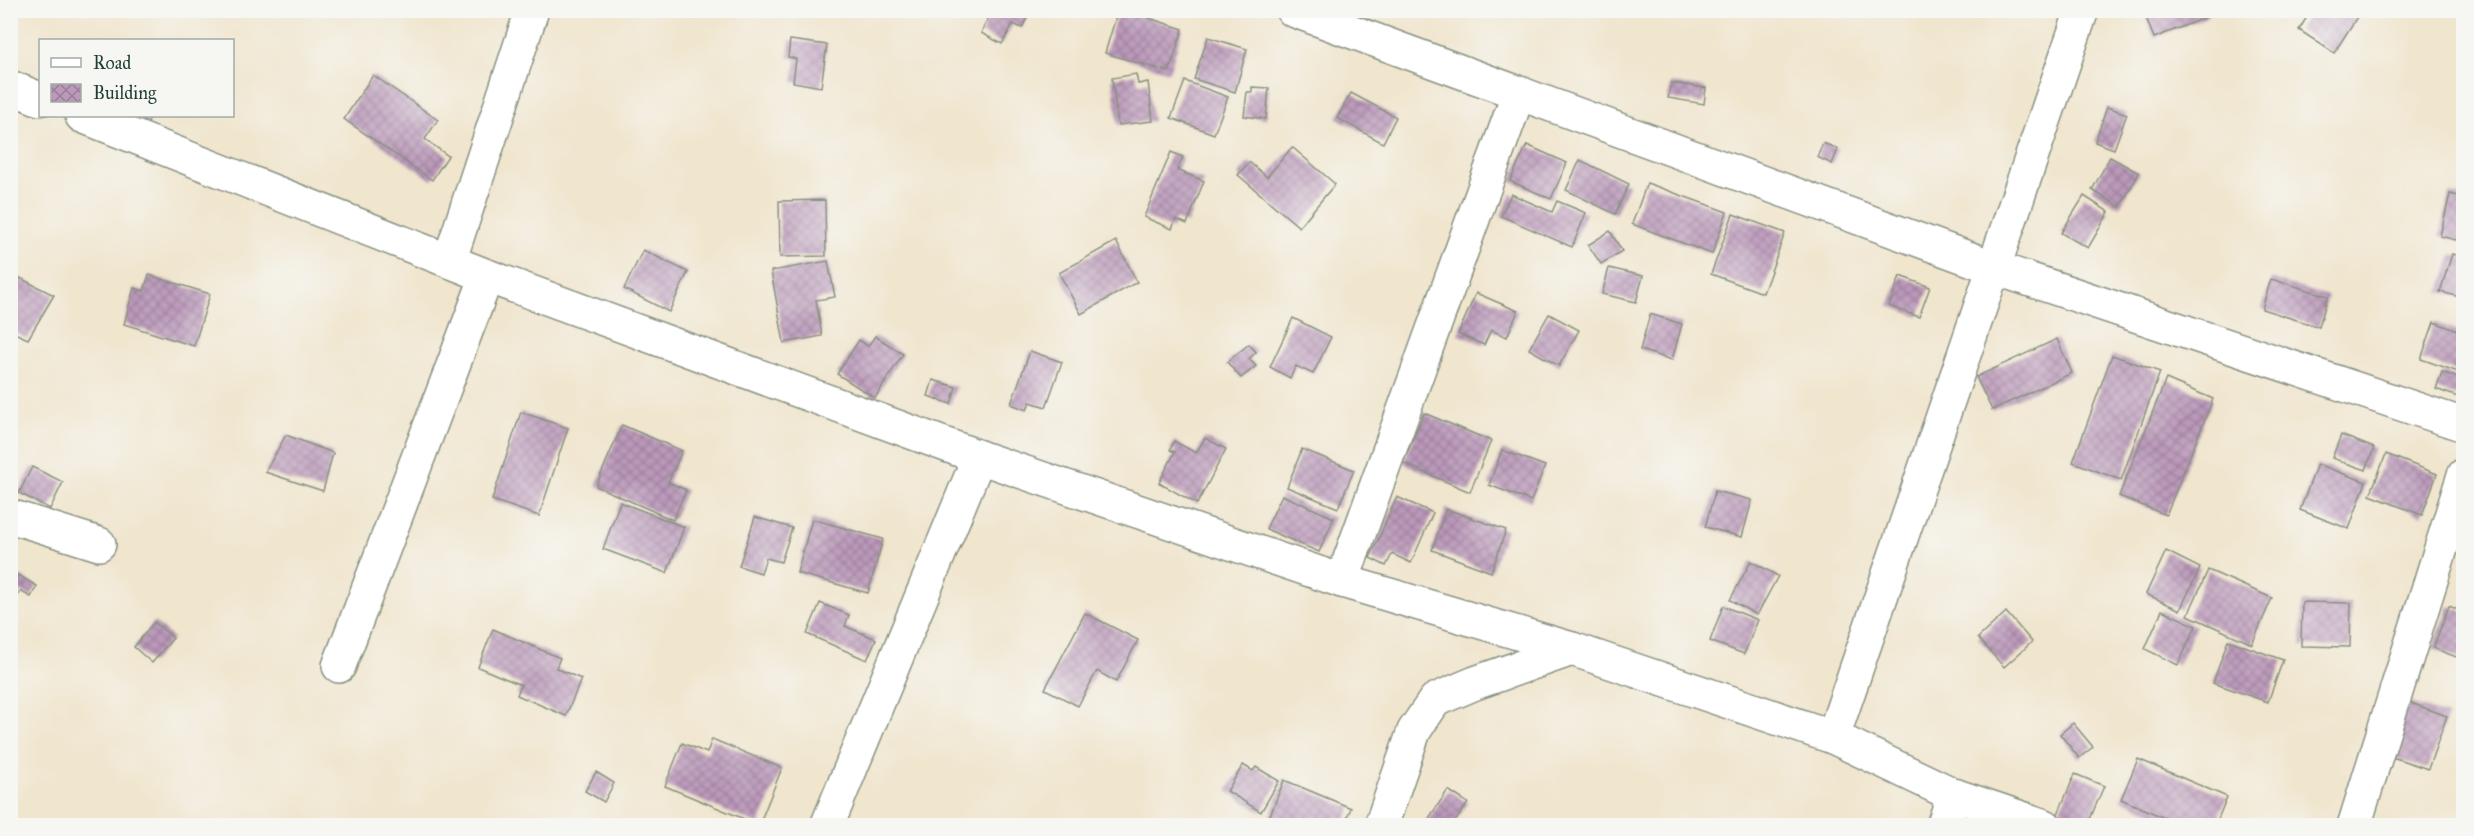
<svg xmlns="http://www.w3.org/2000/svg" width="2474" height="836" viewBox="0 0 2474 836" font-family="'IM FELL Great Primer',serif">
	<style>
		.building { fill: url(#building-cross-hatch) }
		.lines { fill: none; stroke-linecap: round; stroke-linejoin: round }
		.street-casing { stroke: #889180; stroke-width: 36 }
		.street { stroke: #fff; stroke-width: 33 }
	</style>
	<defs>
		<pattern id="building-cross-hatch" width="8" height="8" patternUnits="userSpaceOnUse" patternTransform="scale(1.5)"><rect width="8" height="8" fill="#bc99bb"/><path d="M0 0l8 8M0 8l8-8" fill="none" stroke="#987e99"/></pattern>
	</defs>
	<rect width="100%" height="100%" fill="#f6f6f2"/>
	<filter id="ink" filterUnits="userSpaceOnUse"><feTurbulence type="fractalNoise" baseFrequency=".0167" numOctaves="2"/><feDisplacementMap in="SourceGraphic" scale="12" xChannelSelector="R" yChannelSelector="G"/><feConvolveMatrix kernelMatrix="1 2 1 2 8 2 1 2 1" color-interpolation-filters="sRGB"/></filter>
	<filter id="wash" filterUnits="userSpaceOnUse"><feTurbulence type="fractalNoise" baseFrequency=".008" numOctaves="4" result="noise"/><feDisplacementMap in="SourceGraphic" scale="24" xChannelSelector="R" yChannelSelector="G"/><feGaussianBlur stdDeviation="1.35" result="paint"/><feColorMatrix in="noise" values="0 0 0 0 0 0 0 0 0 0 0 0 0 0 0 0 0 1.4 0 .05"/><feComposite in="paint" operator="in"/></filter>
	<g filter="url(#wash)">
		<rect width="100%" height="100%" fill="#f0e5cd"/>
		<g id="blocks">
			<g class="building">
				<path d="M986 10H1031L1022 28 1013 24 1002 44 981 33 991 13Z"/>
				<path d="M1118 10H1124L1183 29 1169 72 1105 53Z"/>
				<path d="M2143 10H2207L2209 16 2154 38Z"/>
				<path d="M2311 10H2347L2357 17 2334 53 2299 30Z"/>
				<path d="M1208 37 1247 49 1235 92 1194 79Z"/>
				<path d="M790 40 827 45 821 87 793 82 796 59 788 57Z"/>
				<path d="M1136 74 1138 84 1148 82 1153 121 1118 125 1112 78Z"/>
				<path d="M373 75 438 120 425 139 448 156 432 180 344 119Z"/>
				<path d="M1185 81 1228 97 1214 134 1171 118Z"/>
				<path d="M1671 83 1706 88 1704 104 1668 98Z"/>
				<path d="M1252 87 1269 88 1266 119 1244 116 1247 92H1252Z"/>
				<path d="M1351 93 1396 117 1383 143 1337 118Z"/>
				<path d="M2107 107 2127 114 2114 149 2095 142Z"/>
				<path d="M117 116H151L142 135Z"/>
				<path d="M1823 143 1838 149 1832 164 1817 157Z"/>
				<path d="M1527 145 1567 163 1551 199 1510 181Z"/>
				<path d="M1292 147 1335 184 1299 227 1238 175 1249 162 1267 177Z"/>
				<path d="M1171 152 1183 157 1177 170 1204 181 1187 224 1176 219 1172 229 1144 217Z"/>
				<path d="M2110 157 2139 173 2120 207 2092 190Z"/>
				<path d="M1580 160 1629 184 1615 214 1566 190Z"/>
				<path d="M1647 183 1727 212 1712 254 1632 224Z"/>
				<path d="M1511 194 1552 212 1557 201 1586 213 1572 247 1501 216Z"/>
				<path d="M2450 194 2464 197V242L2440 236Z"/>
				<path d="M2084 196 2109 212 2088 248 2061 233Z"/>
				<path d="M825 200 826 256 780 257 779 201Z"/>
				<path d="M1733 214 1785 233 1763 293 1711 274Z"/>
				<path d="M1610 231 1622 251 1601 264 1588 245Z"/>
				<path d="M1116 241 1137 282 1081 314 1059 273Z"/>
				<path d="M643 250 688 272 669 312 624 289Z"/>
				<path d="M2452 254 2464 257V298L2440 292Z"/>
				<path d="M828 261 835 297 816 300 822 336 784 343 771 271Z"/>
				<path d="M1609 268 1643 276 1636 302 1602 294Z"/>
				<path d="M149 275 210 294 194 346 124 324 134 288 144 291Z"/>
				<path d="M16 276 54 295 28 339 10 331V286Z"/>
				<path d="M1900 276 1930 287 1919 317 1889 306Z"/>
				<path d="M2271 279 2328 296 2319 327 2262 309Z"/>
				<path d="M1476 293 1518 311 1507 337 1491 330 1484 345 1458 334Z"/>
				<path d="M1549 314 1579 330 1559 366 1529 349Z"/>
				<path d="M1650 314 1682 324 1672 360 1640 350Z"/>
				<path d="M1293 318 1331 337 1313 374 1296 366 1290 378 1270 367Z"/>
				<path d="M2434 322 2464 333V374L2421 359Z"/>
				<path d="M875 336 903 354 875 398 837 374 859 340 868 346Z"/>
				<path d="M2057 339 2072 373 1992 410 1976 377Z"/>
				<path d="M1249 344 1256 352 1249 359 1256 366 1241 378 1227 362Z"/>
				<path d="M1030 351 1062 362 1046 407 1030 402 1027 410 1011 404Z"/>
				<path d="M2112 355 2160 372 2121 480 2073 462Z"/>
				<path d="M2442 372 2464 380 2463 399 2436 389Z"/>
				<path d="M2166 379 2213 399 2166 515 2119 496Z"/>
				<path d="M933 380 956 387 951 404 928 396Z"/>
				<path d="M521 412 568 428 539 516 492 500Z"/>
				<path d="M1424 413 1491 441 1470 492 1403 463Z"/>
				<path d="M622 425 682 451 668 482 686 490 673 520 596 486Z"/>
				<path d="M286 435 333 453 323 491 265 472Z"/>
				<path d="M2341 435 2374 448 2366 470 2332 458Z"/>
				<path d="M1205 438 1226 449 1197 504 1159 483 1175 452 1170 450 1174 441 1196 453Z"/>
				<path d="M1302 449 1354 470 1338 508 1287 487Z"/>
				<path d="M1502 450 1545 466 1531 501 1489 485Z"/>
				<path d="M2386 454 2437 474 2422 515 2370 495Z"/>
				<path d="M2317 464 2366 482 2349 529 2300 510Z"/>
				<path d="M32 467 63 482 50 509 19 493Z"/>
				<path d="M1715 491 1752 500 1742 537 1705 527Z"/>
				<path d="M1282 495 1334 518 1319 552 1266 529Z"/>
				<path d="M1397 497 1433 513 1411 563 1392 554 1386 566 1370 558Z"/>
				<path d="M620 502 684 527 667 573 603 549Z"/>
				<path d="M1446 509 1506 530 1491 572 1432 550Z"/>
				<path d="M755 517 792 528 781 562 766 558 761 573 739 566Z"/>
				<path d="M812 519 883 539 868 593 797 573Z"/>
				<path d="M2166 551 2200 568 2180 610 2146 594Z"/>
				<path d="M1751 561 1778 576 1757 615 1730 600Z"/>
				<path d="M2208 570 2272 598 2252 644 2188 615Z"/>
				<path d="M18 575 37 586 31 597 20 591 10 609V589Z"/>
				<path d="M2302 602 2351 603 2350 647 2301 646Z"/>
				<path d="M820 603 849 615 845 626 876 639 867 660 807 634Z"/>
				<path d="M1723 606 1758 620 1744 654 1710 641Z"/>
				<path d="M2449 606 2464 612V660L2433 648Z"/>
				<path d="M2162 610 2196 626 2178 665 2145 649Z"/>
				<path d="M2006 612 2032 642 2004 667 1978 638Z"/>
				<path d="M1085 613 1138 640 1116 682 1097 671 1078 706 1045 689Z"/>
				<path d="M154 622 173 638 152 663 134 647Z"/>
				<path d="M493 629 560 658 556 668 581 679 566 716 517 695 521 685 478 667Z"/>
				<path d="M2228 640 2283 660 2268 702 2213 683Z"/>
				<path d="M2408 702 2447 716 2428 769 2389 756Z"/>
				<path d="M2073 723 2093 747 2079 758 2060 734Z"/>
				<path d="M712 739 782 768 759 825 665 786 682 743 707 753Z"/>
				<path d="M2138 759 2227 797 2215 826H2183L2121 799Z"/>
				<path d="M1243 765 1253 771 1256 767 1279 781 1261 812 1227 791Z"/>
				<path d="M596 772 614 783 604 802 585 791Z"/>
				<path d="M2075 774 2104 786 2087 826H2079L2057 816Z"/>
				<path d="M1284 780 1351 808 1343 826H1266Z"/>
				<path d="M1448 790 1468 803 1452 826H1433L1427 821Z"/>
			</g>
		</g>
	</g>
	<g filter="url(#ink)">
		<use href="#blocks" fill-opacity="0" stroke="#889180" stroke-width="1.5"/>
		<g class="lines">
			<g class="street-casing">
				<g id="street">
					<path d="M1293 10 1995 268 2464 425"/>
					<path d="M10 87 40 99"/>
					<path d="M82 116 487 276 979 457 1342 581 1572 649 1833 737 1954 795 2045 826"/>
					<path d="M450 259 532 10"/>
					<path d="M10 516 99 544"/>
					<path d="M1342 581 1519 92"/>
					<path d="M339 666 487 276"/>
					<path d="M1833 737 2082 10"/>
					<path d="M827 826 979 457"/>
					<path d="M1381 826 1414 731 1435 700 1475 683 1572 649"/>
					<path d="M1943 826 1954 795"/>
					<path d="M2354 826 2464 475"/>
				</g>
			</g>
			<use href="#street" class="street"/>
		</g>
	</g>
	<rect width="2474" height="836" fill="none" stroke="#f6f6f2" stroke-width="36"/>
	<rect x="39" y="39" width="195" height="78" fill="#f6f6f2" stroke="#a0aca6" stroke-width="1.5"/>
	<rect x="51" y="58" width="30" height="9" fill="#ffffff" stroke="#a0aca6" stroke-width="1.5"/>
	<text x="93" y="69" font-size="18" fill="#1f3d34">Road</text>
	<rect x="51" y="84" width="30" height="18" fill="url(#building-cross-hatch)" stroke="#a0aca6" stroke-width="1.5"/>
	<text x="93" y="99" font-size="18" fill="#1f3d34">Building</text>
</svg>
